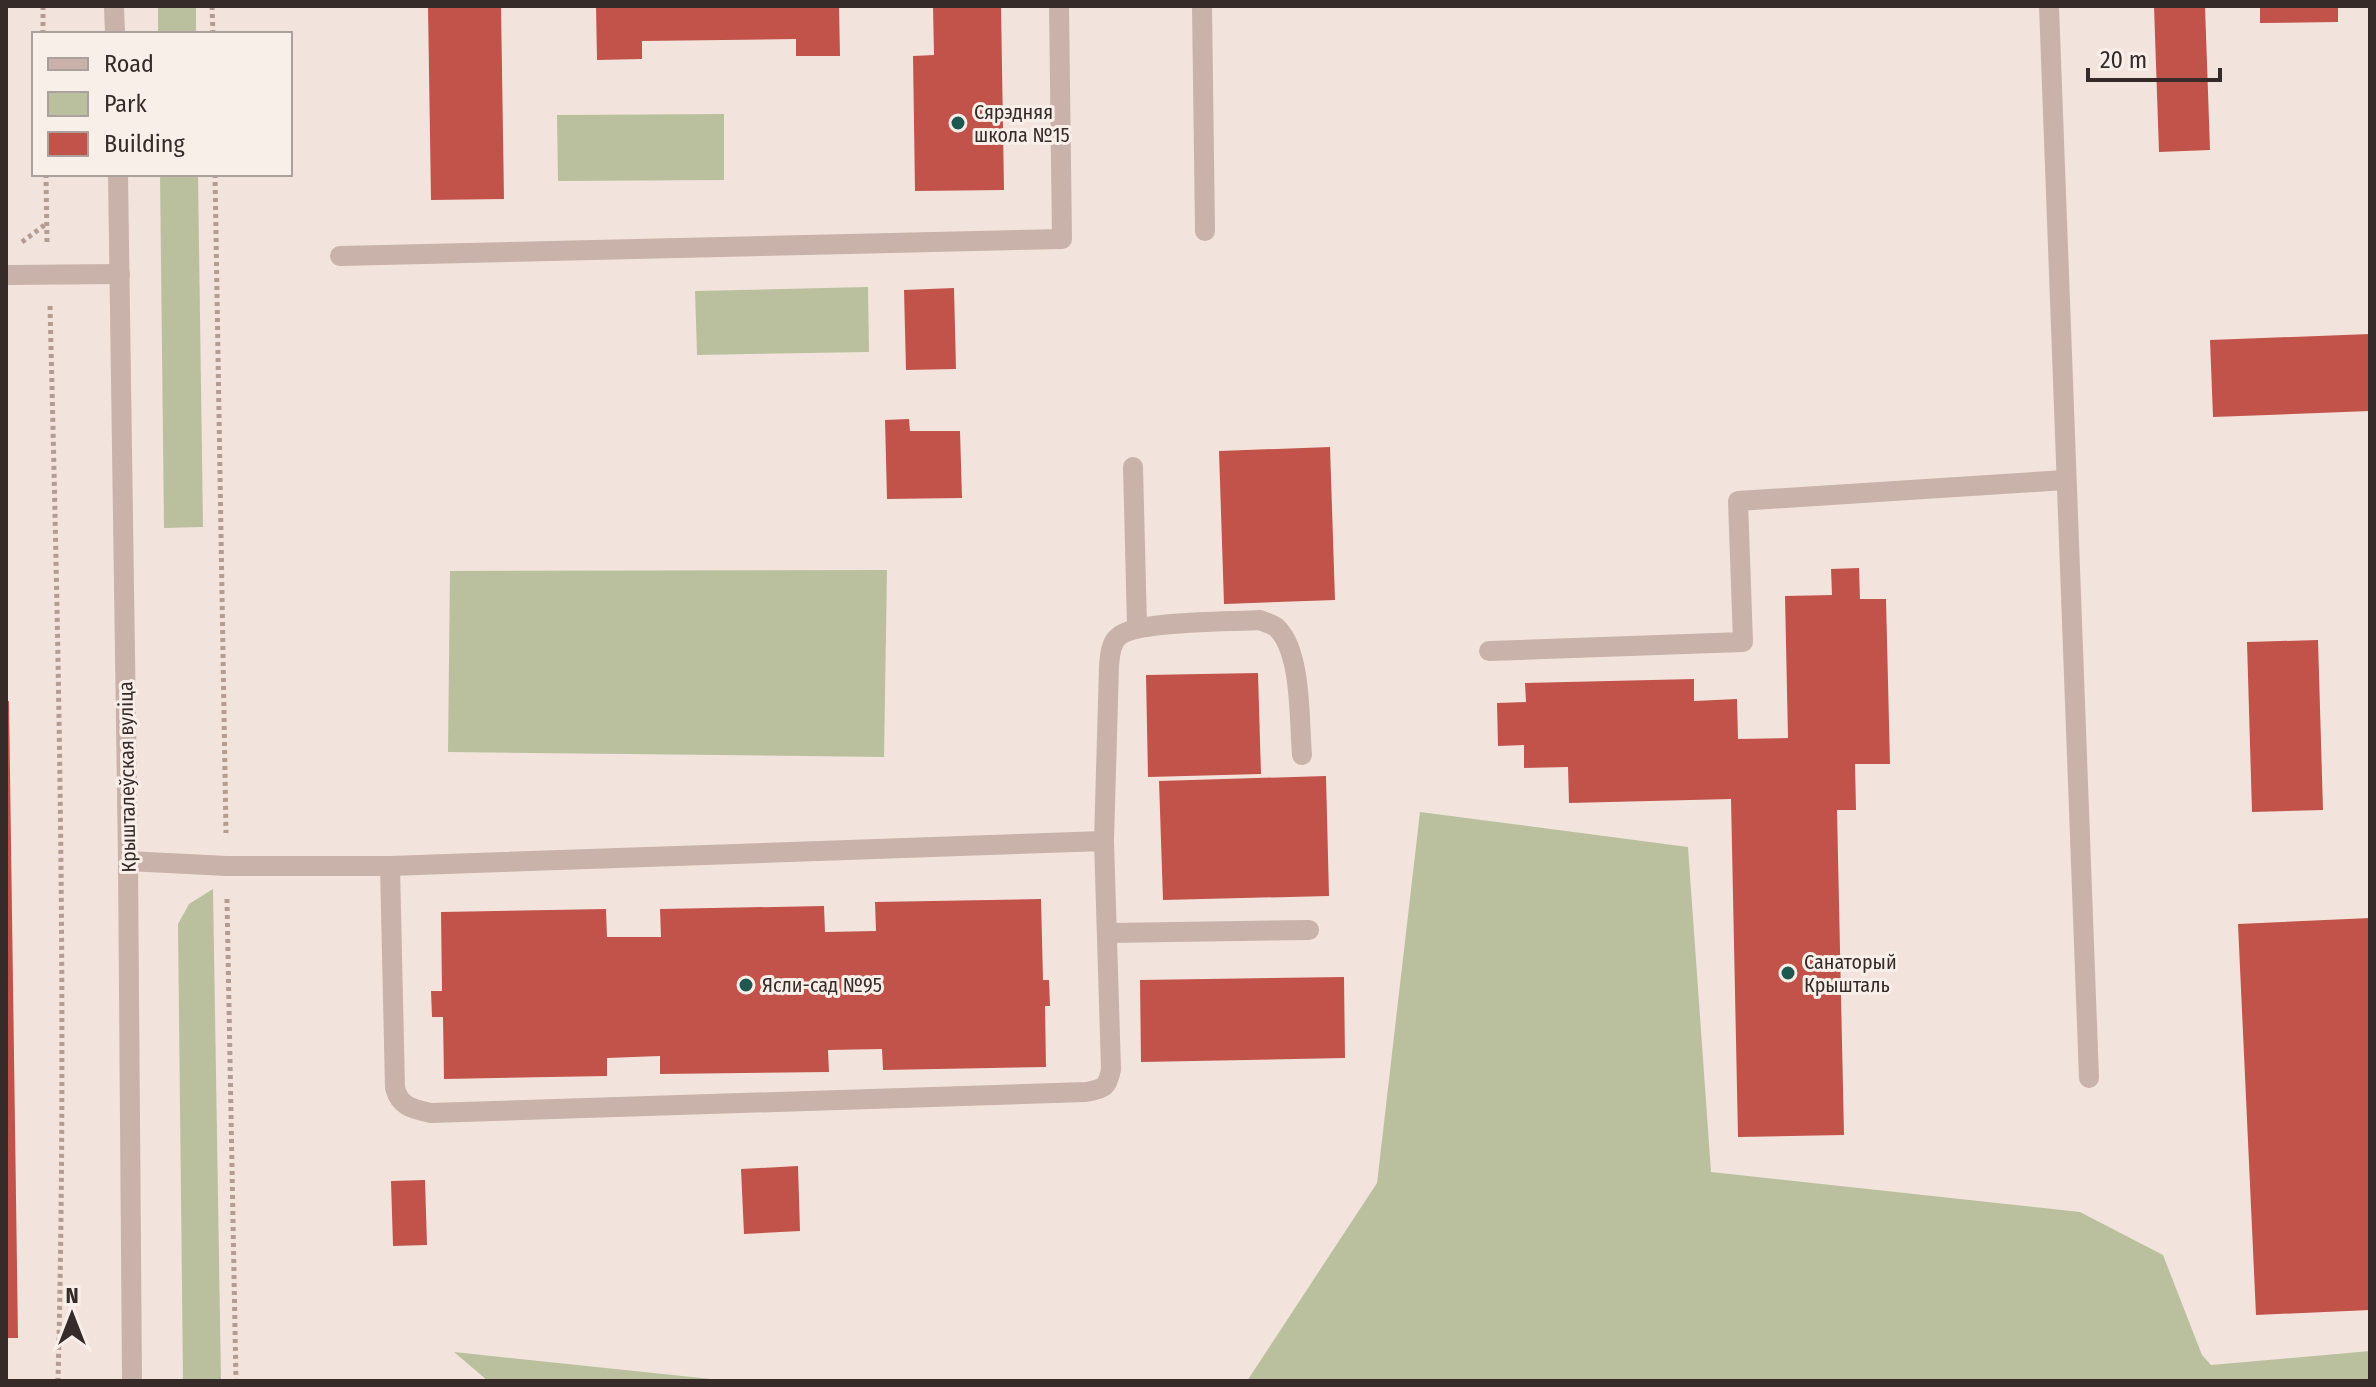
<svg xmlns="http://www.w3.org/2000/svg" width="2376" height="1387" viewBox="0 0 2376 1387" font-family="'Fira Sans Condensed',sans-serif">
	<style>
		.green { fill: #bac09d }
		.building { fill: #c2534a }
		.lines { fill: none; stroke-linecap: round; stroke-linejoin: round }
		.path { stroke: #b59c93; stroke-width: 5; stroke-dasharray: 4 4; stroke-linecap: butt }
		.minor { stroke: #c9b2a9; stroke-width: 20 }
		.poi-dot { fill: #1f5751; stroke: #f9efe9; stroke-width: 3 }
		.labels { text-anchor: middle; stroke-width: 6; stroke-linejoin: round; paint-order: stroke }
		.poi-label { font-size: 20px; fill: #372b29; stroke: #f9efe9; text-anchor: start }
		.street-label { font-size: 20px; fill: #372b29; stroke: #f9efe9 }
	</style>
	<rect width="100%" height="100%" fill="#f2e4dd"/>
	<g class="green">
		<rect x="158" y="6" width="38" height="28"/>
		<path d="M724 114V180L558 181 557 115Z"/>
		<path d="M160 174H198L203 527 164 528Z"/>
		<path d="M868 287 869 352 697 355 695 291Z"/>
		<path d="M887 570 884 757 448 752 450 571Z"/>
		<path d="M1420 812 1688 847 1711 1172 2080 1212 2163 1255 2202 1355 2211 1365 2370 1351V1381H1247L1377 1183Z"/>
		<path d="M213 889 221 1381H183L178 924 189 904Z"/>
		<path d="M454 1352 730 1381H488Z"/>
	</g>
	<g class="building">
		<path d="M428 6H501L504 199 431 200Z"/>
		<path d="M596 6H839L840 56H796V39L642 41V59L597 60Z"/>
		<path d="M933 6H1001L1004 190 915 191 913 56 934 55Z"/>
		<path d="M2154 6H2205L2210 150 2159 152Z"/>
		<path d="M2260 6H2338V22L2260 23Z"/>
		<path d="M954 288 956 369 906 370 904 290Z"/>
		<path d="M2370 334V411L2213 417 2210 340Z"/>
		<path d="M909 419 910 431H960L962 498 887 499 885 420Z"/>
		<path d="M1330 447 1335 600 1224 604 1219 451Z"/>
		<path d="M1859 568 1860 599H1886L1890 764H1855L1856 810H1837L1844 1135 1738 1137 1731 799 1569 803 1568 767 1524 768V745L1498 746 1497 703 1526 702 1525 683 1694 679V701L1737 699 1738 739 1788 738 1785 596 1832 595 1831 569Z"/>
		<path d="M2318 640 2323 810 2252 812 2247 642Z"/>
		<path d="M1258 673 1261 774 1148 777 1146 675Z"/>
		<path d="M6 701H9L18 1338H6Z"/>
		<path d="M1326 776 1329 896 1163 900 1159 781Z"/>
		<path d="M1041 899 1043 980H1049L1050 1006H1045L1046 1067 883 1070 882 1049 828 1050 829 1072 660 1074V1056L607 1058V1076L444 1079 443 1017H432L431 991H442L441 912 606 909 607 937H661L660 909 824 906 825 932 876 931 875 902Z"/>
		<path d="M2370 918V1310L2256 1315 2238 924Z"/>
		<path d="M1344 977 1345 1058 1141 1062 1140 980Z"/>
		<path d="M798 1166 800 1231 744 1234 741 1169Z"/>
		<path d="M425 1180 427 1245 393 1246 391 1181Z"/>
	</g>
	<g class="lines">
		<g class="path">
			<path d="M43 6V34"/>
			<path d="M212 6 213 34"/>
			<path d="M46 174 47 244"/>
			<path d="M215 174 226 833"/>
			<path d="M22 242 46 224"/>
			<path d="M50 306C59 664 67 1023 58 1381"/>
			<path d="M227 899 236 1381"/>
		</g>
		<g class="minor">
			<path d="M114 6 115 34"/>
			<path d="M1202 6 1205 231"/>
			<path d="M2049 6 2089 1078"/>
			<path d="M118 174 128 861 132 1381"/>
			<path d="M340 256 1062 239 1059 6"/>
			<path d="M6 275 120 274"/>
			<path d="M1133 467 1137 626"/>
			<path d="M1489 651 1743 642 1738 501 2065 480"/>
			<path d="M1104 841 1109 666C1110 657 1110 644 1118 637 1135 620 1232 622 1260 620 1266 623 1273 624 1277 628 1302 652 1299 721 1302 755"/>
			<path d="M128 861 227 866H390L1104 841 1111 1069C1108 1087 1104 1089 1086 1092L431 1113C413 1109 400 1107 395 1088L390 866"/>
			<path d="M1109 933 1309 930"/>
		</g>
	</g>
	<g class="poi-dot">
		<circle cx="958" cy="123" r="8"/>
		<circle cx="1788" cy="973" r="8"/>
		<circle cx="746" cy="985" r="8"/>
	</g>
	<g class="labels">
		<g class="poi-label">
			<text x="974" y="119">Сярэдняя<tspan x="974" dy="23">школа №15</tspan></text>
			<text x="1804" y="969">Санаторый<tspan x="1804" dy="23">Крышталь</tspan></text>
			<text x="762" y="992">Ясли-сад №95</text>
		</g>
		<g class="street-label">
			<text transform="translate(127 777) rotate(-91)" y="7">Крышталеўская вуліца</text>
		</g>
	</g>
	<rect width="2376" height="1387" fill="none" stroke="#372b29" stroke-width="16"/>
	<rect x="32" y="32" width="260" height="144" fill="#f9efe9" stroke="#aba19c" stroke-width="2"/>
	<rect x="48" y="58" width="40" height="12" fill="#c9b2a9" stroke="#aba19c" stroke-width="2"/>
	<text x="104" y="72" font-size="24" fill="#372b29">Road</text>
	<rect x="48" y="92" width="40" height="24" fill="#bac09d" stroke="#aba19c" stroke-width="2"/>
	<text x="104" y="112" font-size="24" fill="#372b29">Park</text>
	<rect x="48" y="132" width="40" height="24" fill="#c2534a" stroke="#aba19c" stroke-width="2"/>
	<text x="104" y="152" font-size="24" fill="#372b29">Building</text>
	<g transform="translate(72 1315)" stroke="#f9efe9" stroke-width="6" paint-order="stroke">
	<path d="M0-6L14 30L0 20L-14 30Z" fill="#372b29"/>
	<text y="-12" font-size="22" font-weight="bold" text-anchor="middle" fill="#372b29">N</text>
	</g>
	<path d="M2088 68v12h132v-12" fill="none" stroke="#372b29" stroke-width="4"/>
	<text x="2100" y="68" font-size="24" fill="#372b29" stroke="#f9efe9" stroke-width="6" paint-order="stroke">20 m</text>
</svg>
